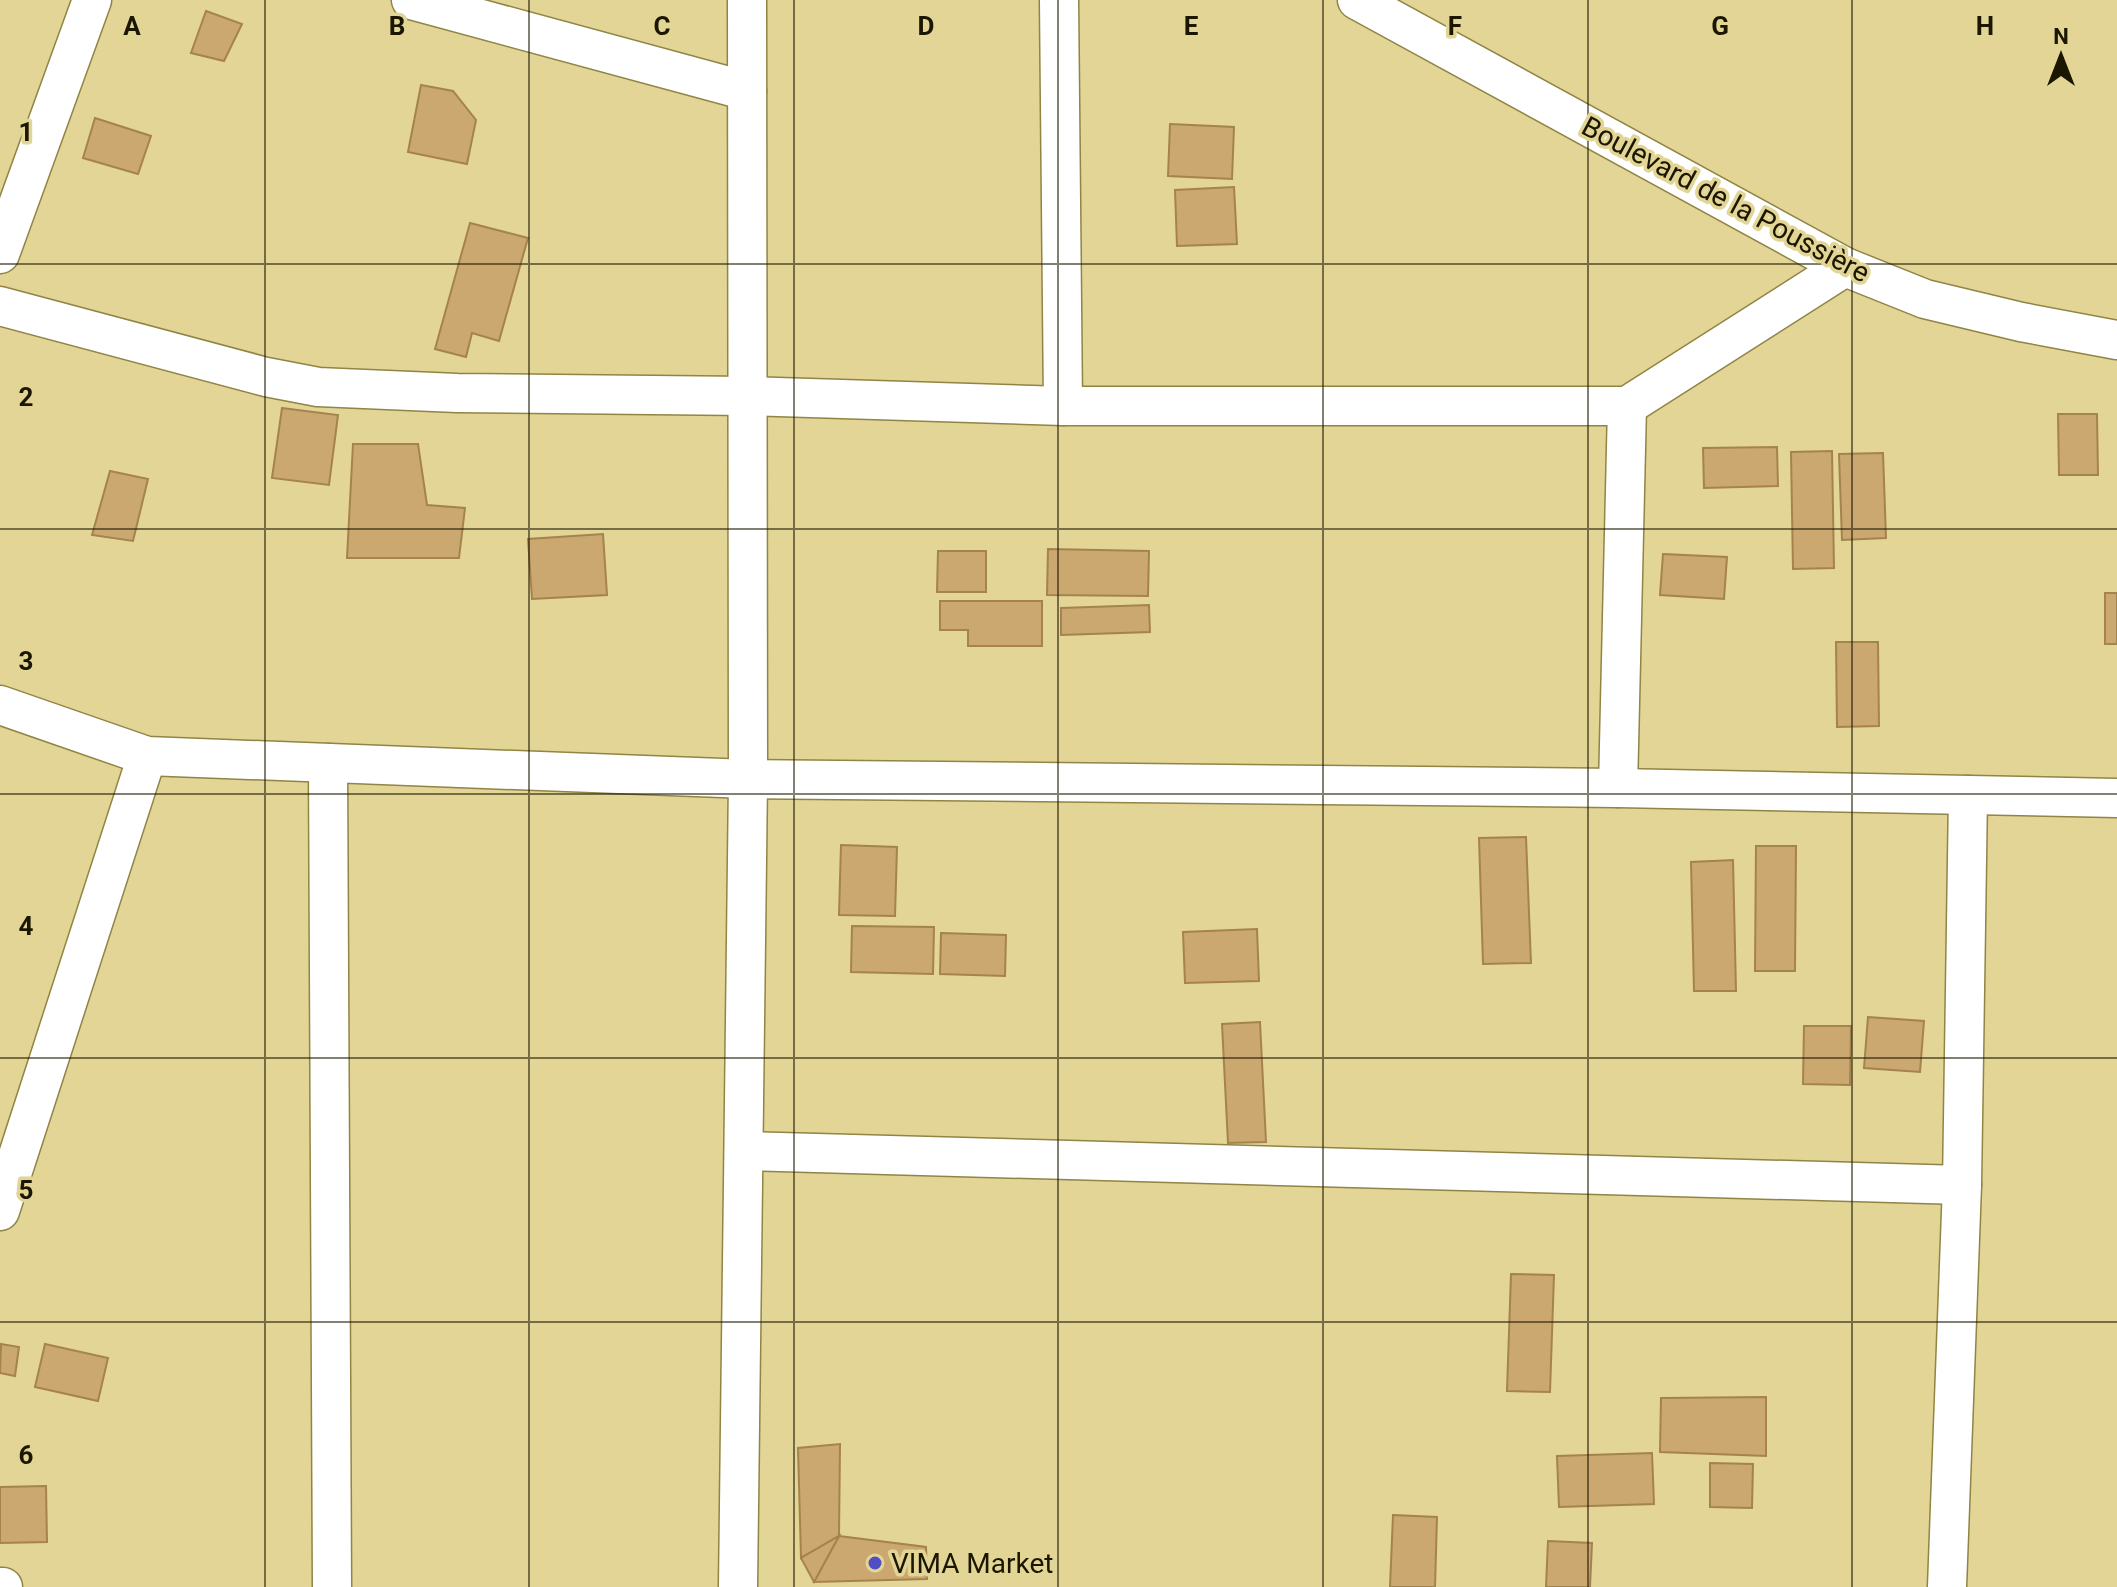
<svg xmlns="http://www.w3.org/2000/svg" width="2117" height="1587" viewBox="0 0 2117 1587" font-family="Roboto,sans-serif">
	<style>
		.building { fill: #cba870; stroke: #a5834c; stroke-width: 2 }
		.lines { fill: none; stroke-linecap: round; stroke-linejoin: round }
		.minor-casing { stroke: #908446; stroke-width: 41 }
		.minor { stroke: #fff; stroke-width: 38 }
		.grid { fill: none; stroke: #1b1600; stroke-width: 2; stroke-opacity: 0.55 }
		.poi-dot { fill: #504ec5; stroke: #e2d595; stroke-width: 3 }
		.labels { text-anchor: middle; stroke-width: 7; stroke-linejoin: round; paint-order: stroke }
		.street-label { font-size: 28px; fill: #1b1600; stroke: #e2d595 }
		.poi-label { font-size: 28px; fill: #1b1600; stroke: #e2d595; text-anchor: start }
		.grid-label { font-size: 26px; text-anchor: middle; font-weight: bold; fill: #1b1600; stroke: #e2d595; stroke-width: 7; stroke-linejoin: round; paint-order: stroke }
	</style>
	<rect width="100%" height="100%" fill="#e2d595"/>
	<g class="building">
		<path d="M206 11 242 24 224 61 191 53Z"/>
		<path d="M421 85 453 91 476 120 467 164 408 152Z"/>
		<path d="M95 118 151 136 138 174 83 158Z"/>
		<path d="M1170 124 1234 127 1232 179 1168 176Z"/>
		<path d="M1234 187 1237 244 1177 246 1175 190Z"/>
		<path d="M470 223 528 238 499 341 472 333 466 357 435 349Z"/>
		<path d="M282 408 338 415 329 485 272 478Z"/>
		<path d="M2058 414H2097L2098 475H2059Z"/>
		<path d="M353 444H418L427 505 465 508 459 558H347Z"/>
		<path d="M1777 447 1778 486 1704 488 1703 448Z"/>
		<path d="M1832 451 1834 568 1793 569 1791 452Z"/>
		<path d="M1883 453 1886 538 1842 540 1839 454Z"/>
		<path d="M110 471 148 479 133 541 92 535Z"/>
		<path d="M603 534 607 595 532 599 528 539Z"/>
		<path d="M1048 549 1149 551 1148 596 1047 595Z"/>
		<path d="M938 551H986V592H937Z"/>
		<path d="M1663 554 1727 557 1724 599 1660 595Z"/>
		<rect x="2105" y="593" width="12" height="51"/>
		<path d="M940 601H1042V646H968V630H940Z"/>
		<path d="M1149 605 1150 632 1061 635V608Z"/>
		<path d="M1836 642H1878L1879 726 1837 727Z"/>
		<path d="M1526 837 1531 963 1483 964 1479 838Z"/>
		<path d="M841 845 897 847 895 916 839 915Z"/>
		<path d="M1756 846H1796L1795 971H1755Z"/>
		<path d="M1733 860 1736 991H1694L1691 862Z"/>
		<path d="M852 926 934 927 933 974 851 972Z"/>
		<path d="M1257 929 1259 981 1185 983 1183 932Z"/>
		<path d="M941 933 1006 935 1005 976 940 974Z"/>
		<path d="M1868 1017 1924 1021 1920 1072 1864 1068Z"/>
		<path d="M1260 1022 1266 1142 1228 1143 1222 1024Z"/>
		<path d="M1804 1026H1851L1850 1085 1803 1084Z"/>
		<path d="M1511 1274 1554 1275 1550 1392 1507 1391Z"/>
		<path d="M1 1344 19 1347 15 1376 0 1373Z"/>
		<path d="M45 1344 108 1358 98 1401 35 1387Z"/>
		<path d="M1766 1397V1456L1660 1452 1661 1398Z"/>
		<path d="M840 1444 839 1536 801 1558 798 1448Z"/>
		<path d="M1652 1453 1654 1504 1559 1507 1557 1456Z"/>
		<path d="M1710 1463 1753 1464 1752 1508 1710 1507Z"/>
		<path d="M46 1486 47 1542 0 1543V1487Z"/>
		<path d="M1393 1515 1437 1517 1435 1587H1390Z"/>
		<path d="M839 1536 926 1547 927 1579 814 1582Z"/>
		<path d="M839 1536 814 1582 801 1558Z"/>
		<path d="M1548 1541 1592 1543 1590 1587H1546Z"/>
	</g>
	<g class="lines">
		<g class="minor-casing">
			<g id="minor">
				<path d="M411 0 747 91"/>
				<path d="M1059 0 1063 406"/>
				<path d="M1357 0 1845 267 1925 299 2021 322 2117 340"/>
				<path d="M0 254 92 0"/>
				<path d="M0 306 266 377 318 387 457 393 748 396 1063 406H1627L1845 267"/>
				<path d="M0 705 147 756 748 779 1618 788 2117 798"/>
				<path d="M328 763 332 1587"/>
				<path d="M1618 788 1627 406"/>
				<path d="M745 1151 1962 1185"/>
				<path d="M0 1211 147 756"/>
				<path d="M0 1587H3"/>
				<path d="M738 1587 748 779 747 0"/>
				<path d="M1947 1587 1962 1185 1968 795"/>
			</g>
		</g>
		<use href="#minor" class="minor"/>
	</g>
	<path class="grid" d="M265 0V1587M529 0V1587M794 0V1587M1058 0V1587M1323 0V1587M1588 0V1587M1852 0V1587M0 264H2117M0 529H2117M0 794H2117M0 1058H2117M0 1322H2117"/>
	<circle class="poi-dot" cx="875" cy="1563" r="8"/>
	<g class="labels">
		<g class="street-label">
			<text transform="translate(1726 199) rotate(28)" y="10">Boulevard de la Poussière</text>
		</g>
		<g class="poi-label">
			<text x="891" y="1573">VIMA Market</text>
		</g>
	</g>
	<g class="grid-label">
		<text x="132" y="35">A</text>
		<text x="397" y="35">B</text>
		<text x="662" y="35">C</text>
		<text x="926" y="35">D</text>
		<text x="1191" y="35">E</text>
		<text x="1455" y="35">F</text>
		<text x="1720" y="35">G</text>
		<text x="1985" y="35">H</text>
		<text x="26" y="141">1</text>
		<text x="26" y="406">2</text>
		<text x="26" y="670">3</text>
		<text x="26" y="935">4</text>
		<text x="26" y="1199">5</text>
		<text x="26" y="1464">6</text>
	</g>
	<g transform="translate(2061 56)" stroke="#e2d595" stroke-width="6" paint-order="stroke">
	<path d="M0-6L14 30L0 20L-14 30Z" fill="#1b1600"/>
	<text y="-12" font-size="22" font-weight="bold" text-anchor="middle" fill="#1b1600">N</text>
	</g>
</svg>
